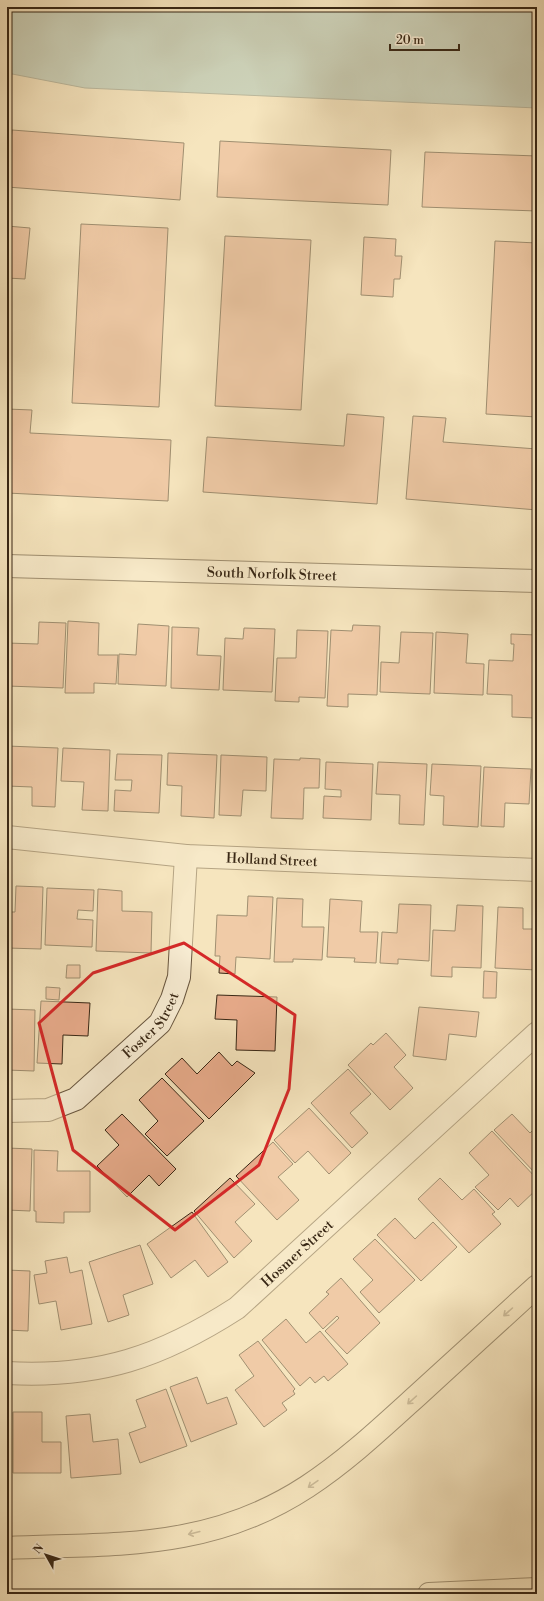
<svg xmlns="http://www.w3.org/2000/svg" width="544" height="1601" viewBox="0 0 544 1601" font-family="'Libre Bodoni',serif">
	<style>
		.water { fill: #9ebeb8; stroke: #758277 }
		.building { fill: #e9ac8c; stroke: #382715 }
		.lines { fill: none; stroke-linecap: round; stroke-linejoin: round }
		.minor-casing { stroke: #68563f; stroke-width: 24 }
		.secondary-casing { stroke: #382715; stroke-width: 24 }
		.motorway-casing { stroke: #382715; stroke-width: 24 }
		.minor { stroke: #f9eed5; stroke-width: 22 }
		.secondary { stroke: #f9eed5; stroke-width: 22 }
		.motorway { stroke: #f6e5be; stroke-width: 22 }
		.oneway { stroke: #97866a }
		.marked { fill: none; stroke: #d62828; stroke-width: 3; stroke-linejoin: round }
		.labels { text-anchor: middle; stroke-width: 3; stroke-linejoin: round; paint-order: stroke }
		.street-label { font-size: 14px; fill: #382715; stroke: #f9eed5 }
	</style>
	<rect width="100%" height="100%" fill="#f6e5be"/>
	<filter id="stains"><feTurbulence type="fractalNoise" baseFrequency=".005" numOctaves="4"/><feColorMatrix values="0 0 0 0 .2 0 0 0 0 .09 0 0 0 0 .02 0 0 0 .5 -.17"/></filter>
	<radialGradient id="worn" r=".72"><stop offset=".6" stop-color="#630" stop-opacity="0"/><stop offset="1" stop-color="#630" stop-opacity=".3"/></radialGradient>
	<path class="water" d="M7 7H537V108L85 88 7 73Z"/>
	<g class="building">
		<path d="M12 130 184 143 180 200 7 187Z"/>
		<path d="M220 141 391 150 388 205 217 197Z"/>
		<path d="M425 152 537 156V211L422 207Z"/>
		<path d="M81 224 168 228 159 407 72 403Z"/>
		<path d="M7 226 30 228 25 279 7 278Z"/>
		<path d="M225 236 311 240 301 410 215 406Z"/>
		<path d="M364 237 396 239 395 256H402L400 279H394L393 297 361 295Z"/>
		<path d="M495 241 537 243V417L486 414Z"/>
		<path d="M7 409 32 410 30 433 171 440 168 501 7 493Z"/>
		<path d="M347 414 384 417 377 504 203 492 207 437 344 446Z"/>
		<path d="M413 416 446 418 443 442 537 449V510L406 499Z"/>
		<path d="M68 621 99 623 98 655H118L116 684 94 683V693H65Z"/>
		<path d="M39 622 66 623 63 688 7 686V643L38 644Z"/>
		<path d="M138 624 169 626 166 686 118 684 119 654 136 655Z"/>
		<path d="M353 625 380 626 377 695 348 694V707L327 706 331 630 352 631Z"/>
		<path d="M172 627 199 628 197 655 221 656 219 690 171 688Z"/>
		<path d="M244 628 275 629 272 692 223 690 225 638 243 639Z"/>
		<path d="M297 630 328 631 325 698 299 697V702L275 701 277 658H296Z"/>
		<path d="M401 632 433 633 430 694 380 692 381 662 399 663Z"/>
		<path d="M436 632 468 634 466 663 484 664 483 695 434 693Z"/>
		<path d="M511 634 537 635 535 718 512 717V695L487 694 489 660 513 661 514 644H511Z"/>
		<path d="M7 746 58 748 55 807 32 806V787L7 786Z"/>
		<path d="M63 748 110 750 108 811 82 810 84 782 61 781Z"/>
		<path d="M168 753 217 755 214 818 181 816 182 786 167 785Z"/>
		<path d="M117 754 162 755 159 813 114 811 115 790 131 791 132 780H115Z"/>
		<path d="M221 755 267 757 266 791 243 790 241 816 219 815Z"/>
		<path d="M300 758 320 759 319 788H304L303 819 271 818 274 759 300 760Z"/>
		<path d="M326 762 373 764 371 820 323 818 324 796 341 797V790L325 789Z"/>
		<path d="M378 762 427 764 424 825 399 824 400 795 376 794Z"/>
		<path d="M432 764 481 766 478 827 443 825 444 796 430 795Z"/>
		<path d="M484 767 531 769 529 804 505 803 504 827 481 826Z"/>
		<path d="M537 791V826H535Z"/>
		<path d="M16 886 43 887 41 949 7 948V912H15Z"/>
		<path d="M47 888 94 890 93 911 78 910 77 919 93 920 92 947 45 945Z"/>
		<path d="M98 889 122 891V911L152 912 151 953 96 951Z"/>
		<path d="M248 896 273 897 270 959 236 957 235 974 219 973 220 956H215L217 915 247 916Z"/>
		<path d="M277 898 303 899 302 927H324L322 960 293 959V962H274Z"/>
		<path d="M330 899 362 901 360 932H378L376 963 354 962 355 958 327 957Z"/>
		<path d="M399 904 431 905 429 961 398 959V964L380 963 382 932 397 933Z"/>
		<path d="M457 905 483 906 481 968 452 967V977L431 976 433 930 455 931Z"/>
		<path d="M498 907 523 908V929H537V970L495 968Z"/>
		<path d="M67 965H80V978H66Z"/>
		<path d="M484 971 497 972 496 998H483Z"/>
		<path d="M46 987 60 988 59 1000 46 999Z"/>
		<path d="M217 995 277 997 275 1051 236 1050 237 1020 215 1019Z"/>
		<path d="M41 1001 90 1003 88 1036 63 1035 62 1064 37 1063Z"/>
		<path d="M419 1007 479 1012 476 1037 449 1034 446 1060 413 1056Z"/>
		<path d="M7 1009 35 1010 34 1071 7 1070Z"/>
		<path d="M386 1033 406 1055 394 1067 413 1088 390 1110 348 1065 371 1043 373 1045Z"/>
		<path d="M219 1052 232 1066 237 1061 255 1073 209 1119 165 1074 182 1058 197 1074Z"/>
		<path d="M348 1069 371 1094 350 1113 368 1133 352 1148 311 1103Z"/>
		<path d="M162 1078 204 1121 167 1156 145 1134 158 1121 139 1100Z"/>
		<path d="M309 1108 351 1153 329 1174 308 1151 295 1163 274 1140Z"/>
		<path d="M122 1114 176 1169 159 1186 149 1175 127 1197 97 1166 119 1145 105 1130Z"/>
		<path d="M512 1114 530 1133 537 1126V1175L494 1130Z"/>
		<path d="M492 1131 537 1179V1189L518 1207 510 1198 498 1210 475 1187 489 1175 469 1153Z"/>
		<path d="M273 1142 293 1164 278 1177 299 1200 277 1220 236 1176Z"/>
		<path d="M7 1148 32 1149 30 1211 7 1210Z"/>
		<path d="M34 1150 58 1151 57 1171H90V1212H64V1223L36 1222V1211H34Z"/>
		<path d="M230 1178 255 1204 235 1222 252 1241 234 1258 194 1211Z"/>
		<path d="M440 1178 462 1200 474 1189 495 1212 492 1214 501 1224 469 1253 418 1199Z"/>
		<path d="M192 1212 228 1262 208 1277 195 1260 171 1278 147 1244Z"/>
		<path d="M395 1218 415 1239 433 1222 457 1247 421 1281 377 1235Z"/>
		<path d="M375 1239 415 1280 379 1313 360 1292 373 1280 353 1259Z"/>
		<path d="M140 1245 153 1284 123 1295 129 1315 108 1322 89 1262Z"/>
		<path d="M67 1257 70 1273 82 1270 92 1324 61 1330 56 1301 39 1304 34 1275 47 1273 45 1261Z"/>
		<path d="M7 1270 30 1271 28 1331 7 1330Z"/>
		<path d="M341 1278 380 1323 347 1354 325 1331 339 1318 337 1316 323 1329 309 1313 329 1294 326 1292Z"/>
		<path d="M286 1319 306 1343 320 1331 348 1364 328 1381 324 1376 315 1383 310 1377 300 1386 262 1340Z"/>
		<path d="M258 1341 295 1389 293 1391 295 1394 282 1403 287 1410 264 1427 235 1390 254 1376 239 1355Z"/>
		<path d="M197 1377 207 1404 227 1397 237 1424 191 1442 170 1387Z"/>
		<path d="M166 1389 187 1446 140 1463 129 1433 146 1427 136 1400Z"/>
		<path d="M7 1411H11L7 1474Z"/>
		<path d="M13 1412H42V1442H61V1473H13Z"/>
		<path d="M90 1414 93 1442 118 1439 121 1474 71 1478 66 1416Z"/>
	</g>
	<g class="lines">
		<g class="minor-casing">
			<g id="minor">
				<path id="s1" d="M7 837 186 856 537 870"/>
				<path id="s2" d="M7 1111 48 1110 76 1099 160 1023 172 999 179 977 186 856"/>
				<path id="s3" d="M7 1373C99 1378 161 1357 237 1308L537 1033"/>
			</g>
		</g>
		<g class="secondary-casing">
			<g id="secondary">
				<path id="s4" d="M7 566 537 581"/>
			</g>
		</g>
		<g class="motorway-casing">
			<g id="motorway">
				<path d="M7 1548C65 1545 126 1547 183 1536 288 1517 345 1461 420 1393 459 1357 498 1322 537 1286"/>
				<path d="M429 1594 537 1589"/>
			</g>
		</g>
		<use href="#minor" class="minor"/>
		<use href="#secondary" class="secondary"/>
		<use href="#motorway" class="motorway"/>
	</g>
	<defs><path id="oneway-shaft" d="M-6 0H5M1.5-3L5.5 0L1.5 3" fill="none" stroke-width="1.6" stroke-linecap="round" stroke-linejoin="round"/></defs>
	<g class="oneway">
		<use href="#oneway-shaft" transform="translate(508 1312) rotate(138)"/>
		<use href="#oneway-shaft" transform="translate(412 1400) rotate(138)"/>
		<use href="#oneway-shaft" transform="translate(313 1484) rotate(145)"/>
		<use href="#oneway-shaft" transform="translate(194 1533) rotate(166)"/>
	</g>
	<path d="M0 0H544V1601H0ZM184 943 295 1015 289 1089 259 1165 175 1230 73 1150 39 1023 93 973Z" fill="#f6e5be" fill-opacity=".55" fill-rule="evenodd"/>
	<path class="marked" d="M184 943 295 1015 289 1089 259 1165 175 1230 73 1150 39 1023 93 973Z"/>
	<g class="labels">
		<g class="street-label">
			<text dy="5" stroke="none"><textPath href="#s4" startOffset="265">South Norfolk Street</textPath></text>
			<text dy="5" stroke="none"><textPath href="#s1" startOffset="266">Holland Street</textPath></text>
			<text dy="5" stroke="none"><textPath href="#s2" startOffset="177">Foster Street</textPath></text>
			<text dy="5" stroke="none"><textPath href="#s3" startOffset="325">Hosmer Street</textPath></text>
		</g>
	</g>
	<rect width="544" height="1601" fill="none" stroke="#f6e5be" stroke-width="24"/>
	<rect x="8" y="8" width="528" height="1585" fill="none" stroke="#382715" stroke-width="2"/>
	<rect x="12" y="12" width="520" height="1577" fill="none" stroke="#382715"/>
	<g transform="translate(46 1555) rotate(309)" stroke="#f9eed5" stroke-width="3" paint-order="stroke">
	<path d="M0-3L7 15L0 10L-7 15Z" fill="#382715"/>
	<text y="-6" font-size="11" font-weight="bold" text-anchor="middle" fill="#382715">N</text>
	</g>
	<path d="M390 44v6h69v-6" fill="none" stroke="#382715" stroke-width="2"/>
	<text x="396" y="44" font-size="12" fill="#382715" stroke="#f9eed5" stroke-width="3" paint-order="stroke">20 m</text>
	<rect width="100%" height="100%" filter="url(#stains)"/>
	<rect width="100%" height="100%" fill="url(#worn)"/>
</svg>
